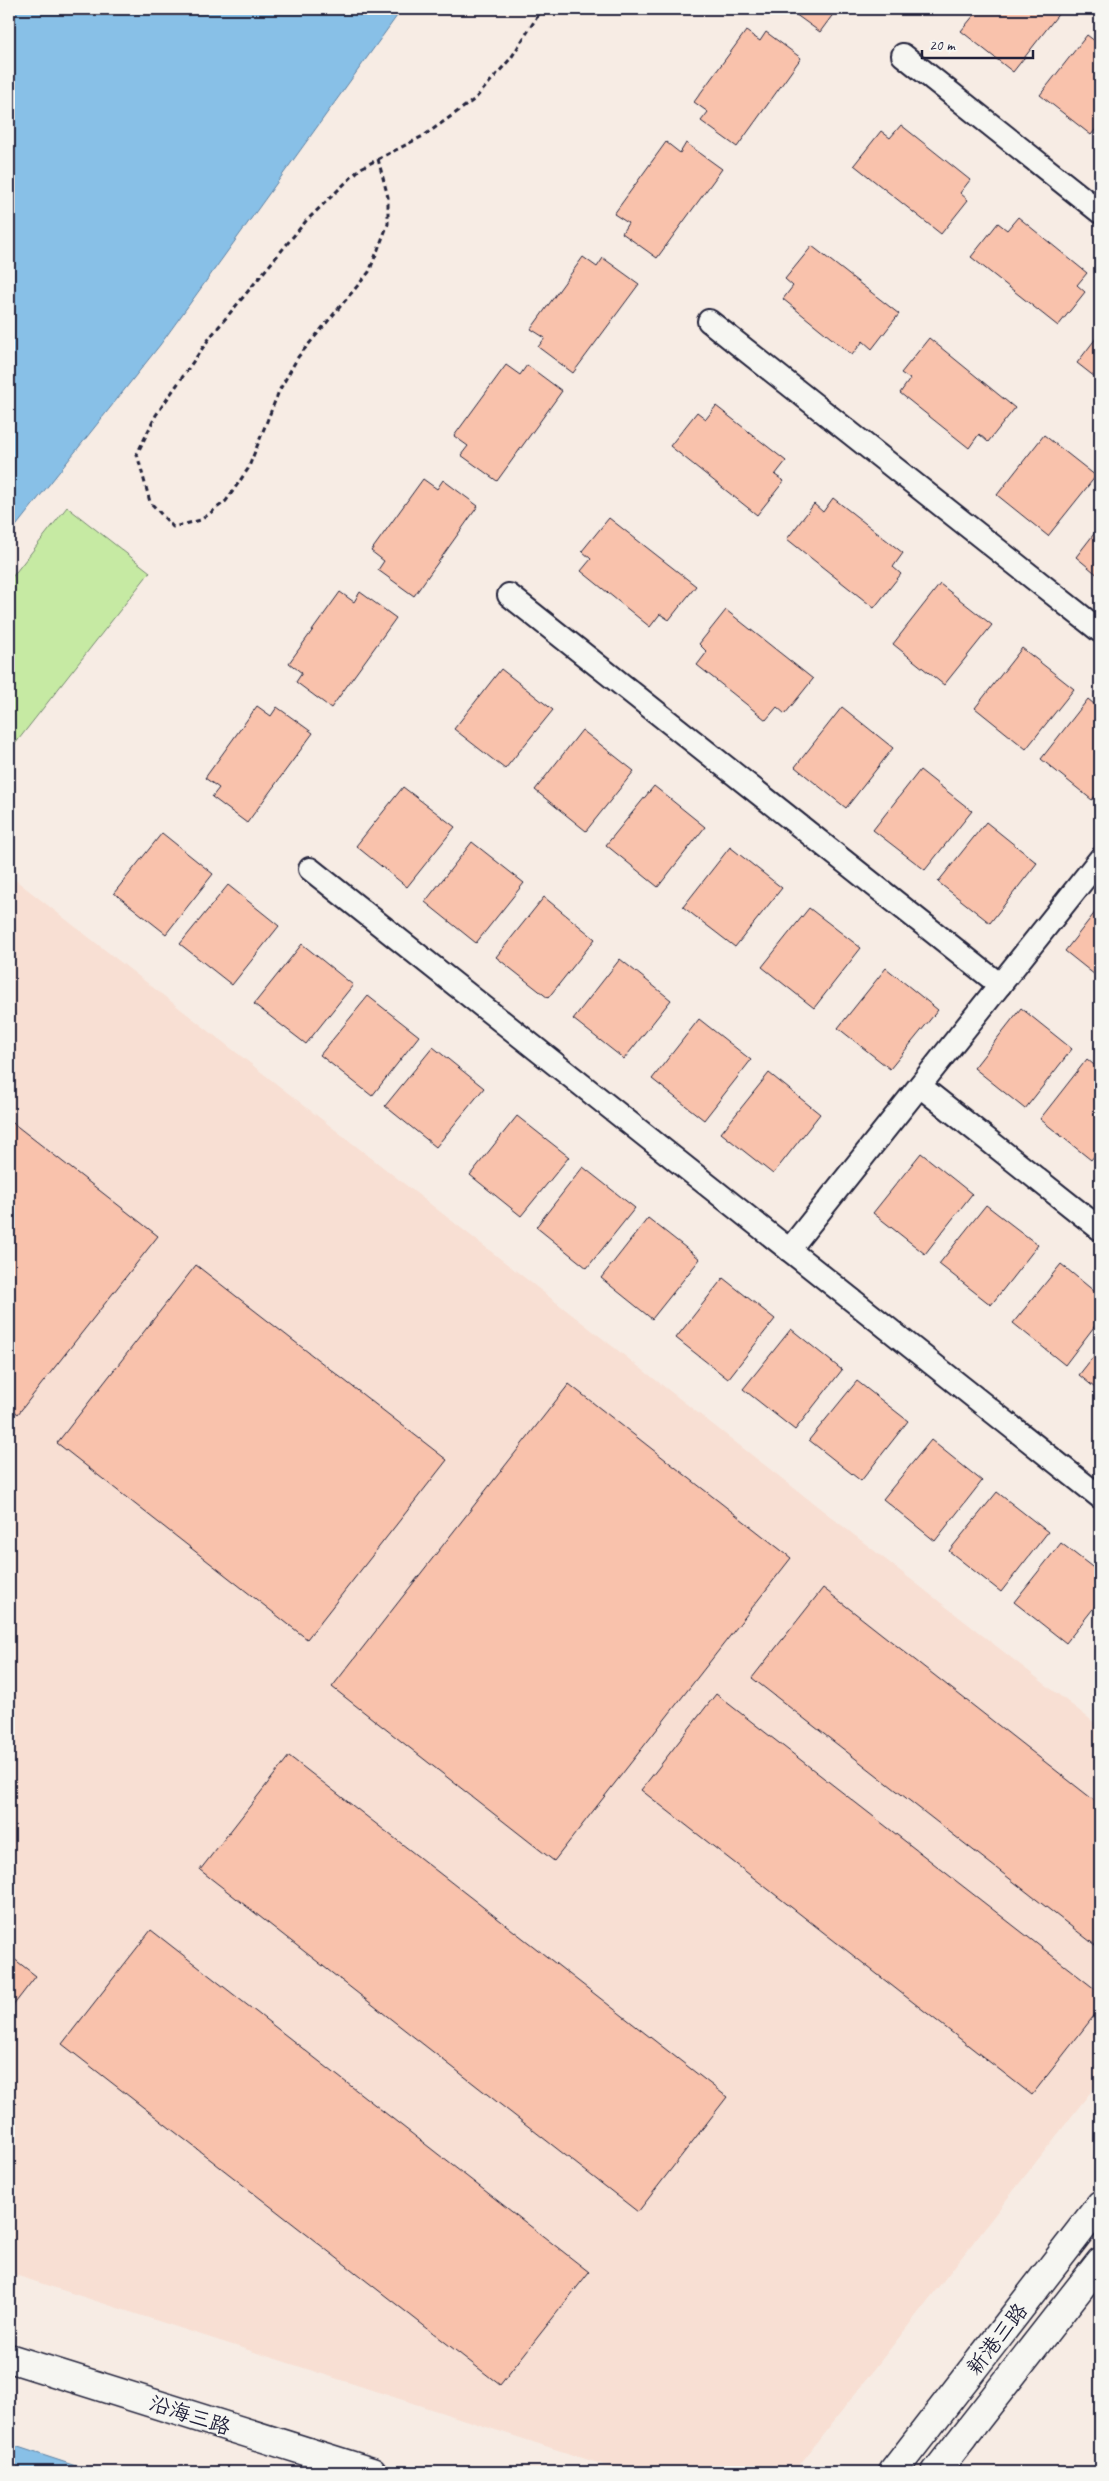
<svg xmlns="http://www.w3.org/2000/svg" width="1109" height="2481" viewBox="0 0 1109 2481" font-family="Caveat,'LXGW WenKai TC',sans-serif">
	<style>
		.built { fill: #f8dfd3 }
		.green { fill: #c6eaa3; stroke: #74866f }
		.water { fill: #88c0e7; stroke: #5f81a2 }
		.building { fill: #f9c2ac; stroke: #22223b }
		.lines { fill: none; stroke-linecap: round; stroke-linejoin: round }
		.service-casing { stroke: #22223b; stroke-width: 26 }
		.minor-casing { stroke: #22223b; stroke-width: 31 }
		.tertiary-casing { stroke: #22223b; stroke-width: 31 }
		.path { stroke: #22223b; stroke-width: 3; stroke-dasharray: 5 4; stroke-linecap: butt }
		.service { stroke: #f6f6f2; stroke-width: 22 }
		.minor { stroke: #f6f6f2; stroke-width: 28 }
		.tertiary { stroke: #f6f6f2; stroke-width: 28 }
		.labels { text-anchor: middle; stroke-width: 4; stroke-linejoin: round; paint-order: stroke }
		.street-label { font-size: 21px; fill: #22223b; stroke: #f6f6f2 }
	</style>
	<rect width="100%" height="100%" fill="#f7ece4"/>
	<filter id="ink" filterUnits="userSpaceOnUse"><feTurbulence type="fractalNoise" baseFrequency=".02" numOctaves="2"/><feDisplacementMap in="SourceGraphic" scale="10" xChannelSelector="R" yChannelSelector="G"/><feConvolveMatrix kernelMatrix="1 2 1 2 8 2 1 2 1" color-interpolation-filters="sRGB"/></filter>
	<g filter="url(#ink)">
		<path class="built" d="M9 875 1100 1727V2080L794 2472H626L9 2273Z"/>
		<path class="green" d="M67 507 150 572 15 744 9 739V581Z"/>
		<g class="water">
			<path d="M9 9H402L160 345 9 535Z"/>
			<path d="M9 2444 94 2472H9Z"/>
		</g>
		<g class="building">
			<path d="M788 9H837L820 32Z"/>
			<path d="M979 9H1056L1060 12 1013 72 961 31Z"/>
			<path d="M746 31 760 41 766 32 801 58 737 147 701 121 708 112 694 102Z"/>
			<path d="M1087 35 1100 45V124L1091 135 1040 95Z"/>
			<path d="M901 125 970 180 960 193 968 200 941 234 854 165 881 131 890 138Z"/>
			<path d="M666 142 680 153 686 143 722 169 657 258 622 233 628 223 614 214Z"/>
			<path d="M1018 217 1087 273 1077 285 1085 292 1058 326 971 257 998 223 1007 230Z"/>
			<path d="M812 246 899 314 872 349 863 341 852 355 783 299 793 286 785 279Z"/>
			<path d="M583 257 597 267 603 258 639 284 573 373 538 347 545 338 531 329Z"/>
			<path d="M1100 333V381L1077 363Z"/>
			<path d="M929 338 1015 408 988 442 979 434 969 448 900 393 910 379 901 373Z"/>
			<path d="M506 365 520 375 527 365 562 391 497 481 461 455 468 446 454 436Z"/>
			<path d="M716 406 786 461 775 475 784 481 757 515 670 446 697 412 706 419Z"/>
			<path d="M1044 435 1096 476 1048 536 997 495Z"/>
			<path d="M423 479 437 489 443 480 478 506 414 596 378 570 384 561 371 551Z"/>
			<path d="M833 498 903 553 893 567 901 574 874 608 787 539 814 504 823 512Z"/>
			<path d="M609 518 696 586 669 620 660 614 650 627 581 571 591 559 582 551Z"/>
			<path d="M1100 526V577L1076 557Z"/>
			<path d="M940 584 992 625 944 685 893 644Z"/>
			<path d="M340 592 354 602 360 592 396 618 331 708 296 682 302 673 289 663Z"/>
			<path d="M726 610 813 679 785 714 777 707 766 720 697 665 707 652 699 644Z"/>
			<path d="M1022 648 1074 689 1026 749 975 708Z"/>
			<path d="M501 669 553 710 505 769 454 729Z"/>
			<path d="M1088 699 1100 709V790L1092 800 1041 759Z"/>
			<path d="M257 706 271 716 277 707 313 733 247 823 212 797 219 788 205 778Z"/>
			<path d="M842 707 893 748 846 808 795 767Z"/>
			<path d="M582 730 634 771 586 831 535 790Z"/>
			<path d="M920 770 972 811 925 870 873 830Z"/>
			<path d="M654 786 705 827 658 887 606 845Z"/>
			<path d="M403 787 455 827 407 887 356 846Z"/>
			<path d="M986 822 1037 863 990 923 938 882Z"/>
			<path d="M162 833 213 874 166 934 114 893Z"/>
			<path d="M472 842 524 883 476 943 425 902Z"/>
			<path d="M730 847 782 888 735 947 683 907Z"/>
			<path d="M228 885 279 926 232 985 180 944Z"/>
			<path d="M544 897 595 939 548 998 496 957Z"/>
			<path d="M1100 906V979L1065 951Z"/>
			<path d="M809 908 861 948 814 1008 762 967Z"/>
			<path d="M302 944 353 985 306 1044 254 1004Z"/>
			<path d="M620 959 671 1000 624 1059 573 1019Z"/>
			<path d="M886 968 938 1010 890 1069 838 1028Z"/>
			<path d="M368 996 419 1036 372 1096 320 1055Z"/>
			<path d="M1021 1008 1072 1049 1025 1109 974 1068Z"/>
			<path d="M699 1019 751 1060 704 1120 652 1079Z"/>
			<path d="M433 1047 484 1088 436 1147 385 1106Z"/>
			<path d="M1087 1059 1100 1070V1149L1091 1160 1040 1119Z"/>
			<path d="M769 1073 820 1114 773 1174 721 1133Z"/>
			<path d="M517 1116 569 1157 521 1216 470 1175Z"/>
			<path d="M9 1120 158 1236 18 1414 9 1407Z"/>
			<path d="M921 1153 972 1194 925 1254 873 1213Z"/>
			<path d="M583 1167 635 1208 587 1268 536 1227Z"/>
			<path d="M986 1205 1038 1245 991 1305 939 1264Z"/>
			<path d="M648 1218 700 1259 652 1319 601 1278Z"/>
			<path d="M1061 1264 1100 1296V1319L1065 1365 1013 1323Z"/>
			<path d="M196 1265 447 1460 307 1639 57 1443Z"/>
			<path d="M723 1278 775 1319 728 1379 676 1338Z"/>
			<path d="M791 1329 842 1370 795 1430 743 1389Z"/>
			<path d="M1100 1348V1392L1079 1375Z"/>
			<path d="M857 1381 908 1421 861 1481 809 1440Z"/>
			<path d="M569 1384 791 1558 554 1861 332 1687Z"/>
			<path d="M931 1440 982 1481 935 1541 883 1499Z"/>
			<path d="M997 1492 1048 1532 1001 1592 949 1551Z"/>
			<path d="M1061 1543 1100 1573V1600L1066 1643 1014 1602Z"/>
			<path d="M823 1588 1100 1805V1949L752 1678Z"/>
			<path d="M716 1694 1100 1993V2008L1032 2095 641 1790Z"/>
			<path d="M289 1756 727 2097 638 2212 200 1870Z"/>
			<path d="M151 1930 589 2272 500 2385 62 2044Z"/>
			<path d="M9 1955 36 1976 9 2011Z"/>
		</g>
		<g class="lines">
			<g class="service-casing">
				<g id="service">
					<path d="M903 55 1100 212"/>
					<path d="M709 321 1100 631"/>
					<path d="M509 595 1000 985"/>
					<path d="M310 869 1100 1497"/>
					<path d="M920 1086 1100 1229"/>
					<path d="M789 1250 1100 859"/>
				</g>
			</g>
			<g class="minor-casing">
				<path id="minor" d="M9 2358 372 2472"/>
			</g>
			<g class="tertiary-casing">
				<g id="tertiary">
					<path d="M893 2472 1100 2205"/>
					<path d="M936 2472 1100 2262"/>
				</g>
			</g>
			<path class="path" d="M378 159 388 197V224L369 272 298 357 279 391 248 469 226 501 201 520 173 527 150 502 137 454 156 415 211 336 306 221 361 168 425 135 475 99 511 58 542 9"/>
			<use href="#service" class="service"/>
			<use href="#minor" class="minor"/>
			<use href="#tertiary" class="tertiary"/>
		</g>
	</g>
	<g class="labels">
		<g class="street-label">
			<text transform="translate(997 2339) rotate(-52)" y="7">新港三路</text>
			<text transform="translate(190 2415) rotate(18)" y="7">沿海三路</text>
		</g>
	</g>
	<rect width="1109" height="2481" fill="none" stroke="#f6f6f2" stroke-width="30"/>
	<rect x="15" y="15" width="1079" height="2451" fill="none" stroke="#22223b" stroke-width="2" filter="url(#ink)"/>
	<path d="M922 50v8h111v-8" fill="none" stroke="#22223b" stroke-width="2.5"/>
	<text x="929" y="50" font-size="15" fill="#22223b" stroke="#f6f6f2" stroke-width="4" paint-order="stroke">20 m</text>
</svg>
